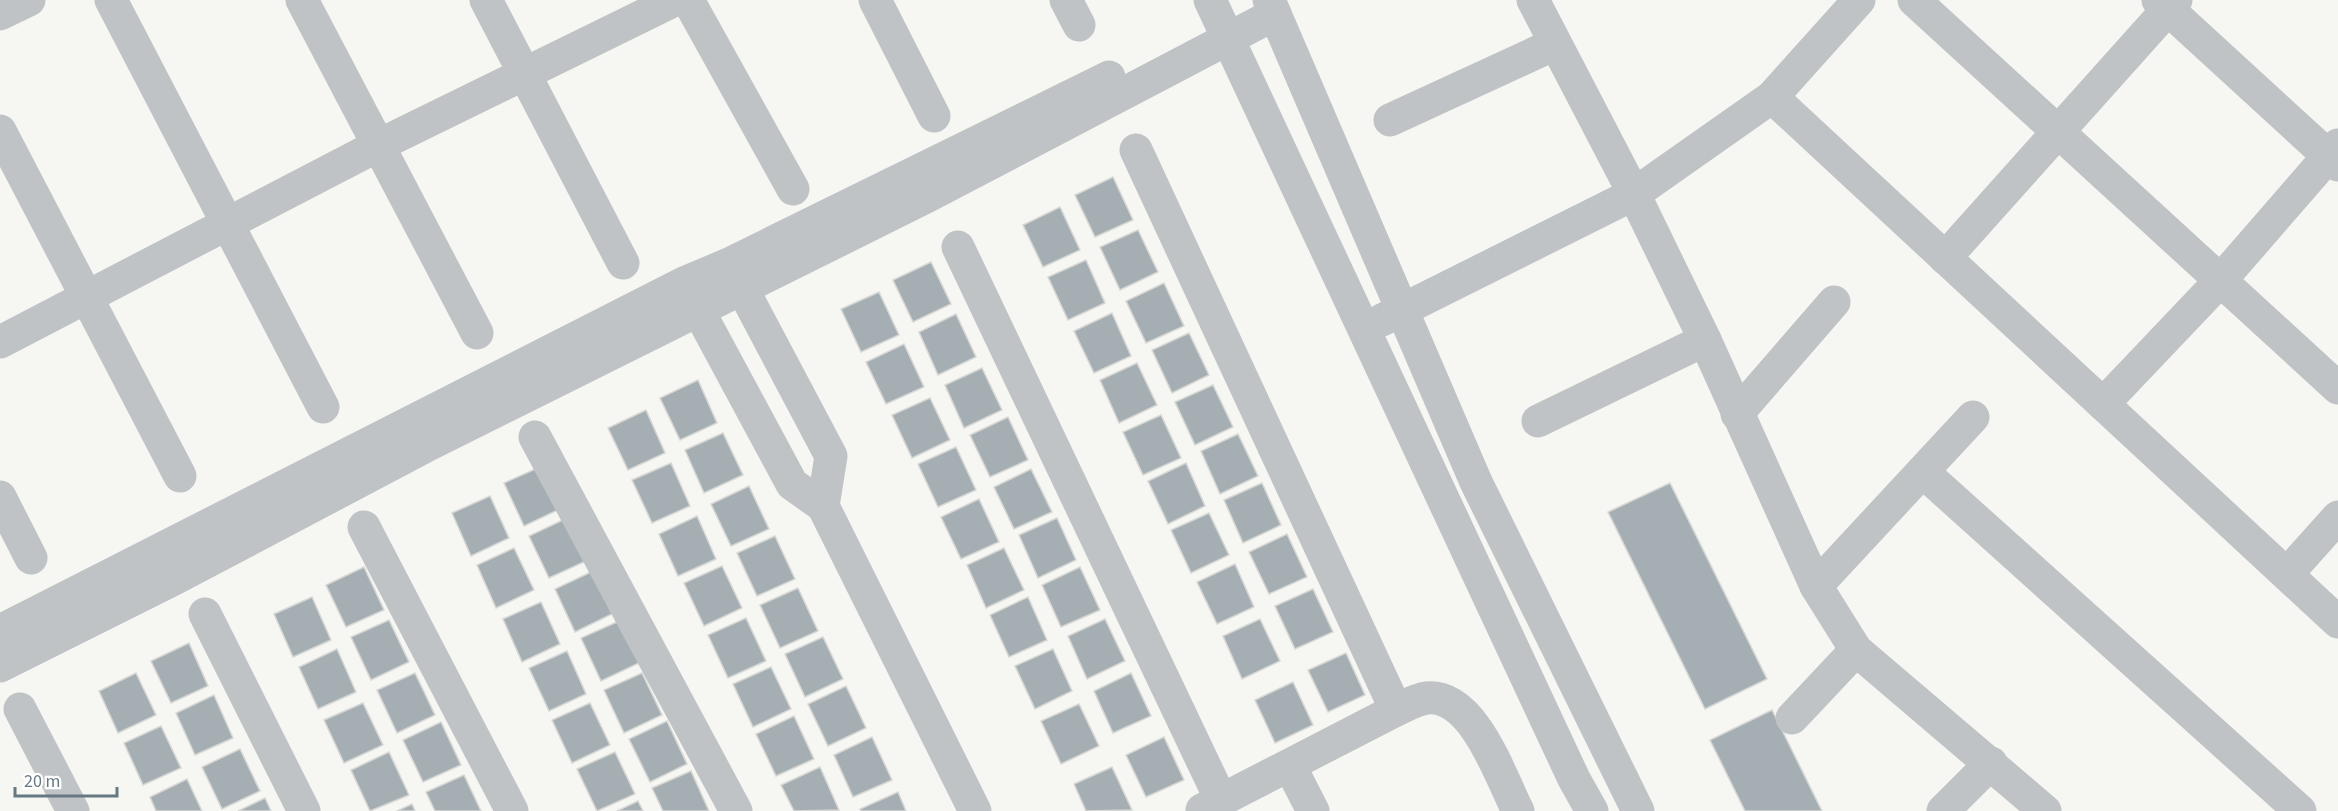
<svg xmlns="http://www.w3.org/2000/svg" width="2338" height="811" viewBox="0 0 2338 811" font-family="'Source Sans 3',sans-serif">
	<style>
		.building { fill: #a5afb3; stroke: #d7d7d5; stroke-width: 1.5 }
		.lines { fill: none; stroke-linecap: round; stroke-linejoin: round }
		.street { stroke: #bfc3c6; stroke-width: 33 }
	</style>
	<rect width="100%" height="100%" fill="#f6f6f2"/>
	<g class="building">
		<path d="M1113 177 1133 220 1095 237 1075 195Z"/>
		<path d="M1060 207 1080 250 1043 267 1023 225Z"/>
		<path d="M1138 230 1158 272 1120 290 1100 247Z"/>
		<path d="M1086 260 1105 303 1068 320 1048 277Z"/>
		<path d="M931 262 951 304 913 322 893 280Z"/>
		<path d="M1164 283 1184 326 1146 343 1126 301Z"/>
		<path d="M879 292 899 335 861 352 841 309Z"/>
		<path d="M1112 313 1131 356 1094 373 1074 331Z"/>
		<path d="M956 314 976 357 938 375 919 332Z"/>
		<path d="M1189 333 1209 375 1172 393 1152 350Z"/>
		<path d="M904 344 924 387 886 404 866 362Z"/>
		<path d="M1137 363 1157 405 1119 423 1100 380Z"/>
		<path d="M982 368 1002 410 964 428 945 385Z"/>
		<path d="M698 380 717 423 680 440 660 398Z"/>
		<path d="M1213 385 1233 427 1195 445 1175 402Z"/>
		<path d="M930 398 950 440 912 458 892 415Z"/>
		<path d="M646 410 665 453 628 470 608 428Z"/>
		<path d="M1161 415 1181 458 1143 475 1123 432Z"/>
		<path d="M1008 417 1028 460 990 477 970 435Z"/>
		<path d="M723 433 743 475 704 493 685 450Z"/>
		<path d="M1238 434 1258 476 1220 494 1201 451Z"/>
		<path d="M956 447 976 490 938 507 918 464Z"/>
		<path d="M671 463 690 506 652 523 632 480Z"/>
		<path d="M1186 463 1205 506 1168 524 1148 481Z"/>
		<path d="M542 466 562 508 524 526 504 483Z"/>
		<path d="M1031 469 1052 512 1014 529 994 487Z"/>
		<path d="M1262 483 1281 525 1243 543 1224 500Z"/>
		<path d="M1670 483 1767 679 1705 709 1608 512Z"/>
		<path d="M749 486 769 529 731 546 711 504Z"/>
		<path d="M490 496 509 538 471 556 452 513Z"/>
		<path d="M979 499 999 542 961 559 941 517Z"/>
		<path d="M1209 513 1229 555 1191 573 1171 530Z"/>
		<path d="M697 516 716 559 678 576 659 534Z"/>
		<path d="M567 518 586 561 549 578 529 536Z"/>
		<path d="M1057 518 1076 560 1038 578 1019 535Z"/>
		<path d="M1287 534 1307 577 1269 594 1249 552Z"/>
		<path d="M775 536 795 579 757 596 737 553Z"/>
		<path d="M514 548 534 590 496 608 477 565Z"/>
		<path d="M1004 548 1024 590 986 608 967 565Z"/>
		<path d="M1235 564 1254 607 1217 624 1197 582Z"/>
		<path d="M722 566 742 608 704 626 684 583Z"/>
		<path d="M364 567 384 610 346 627 326 585Z"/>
		<path d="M1080 567 1100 610 1061 627 1042 585Z"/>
		<path d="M593 571 612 614 575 632 555 589Z"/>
		<path d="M798 588 818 631 780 648 760 605Z"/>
		<path d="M1313 589 1333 632 1295 649 1275 606Z"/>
		<path d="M312 597 331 640 293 657 274 614Z"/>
		<path d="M1028 597 1047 640 1009 657 990 615Z"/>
		<path d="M541 602 560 644 522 662 503 619Z"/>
		<path d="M746 618 766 661 728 678 708 635Z"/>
		<path d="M1105 619 1125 661 1087 679 1068 636Z"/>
		<path d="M1260 619 1280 661 1242 679 1223 636Z"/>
		<path d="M389 620 409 662 371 680 351 637Z"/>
		<path d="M619 621 639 663 601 681 581 638Z"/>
		<path d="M823 637 843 679 805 697 785 654Z"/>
		<path d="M189 643 208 686 171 703 151 661Z"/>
		<path d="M337 649 356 692 318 709 299 667Z"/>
		<path d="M1053 649 1072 691 1035 709 1015 666Z"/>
		<path d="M567 651 586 694 549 711 529 668Z"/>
		<path d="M1346 653 1365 695 1328 712 1308 670Z"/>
		<path d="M771 667 791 709 753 727 733 684Z"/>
		<path d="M136 673 156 715 118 733 99 691Z"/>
		<path d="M415 673 435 715 397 733 377 690Z"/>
		<path d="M642 673 662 715 624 733 604 690Z"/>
		<path d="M1131 673 1151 716 1113 733 1094 691Z"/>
		<path d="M1293 682 1313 725 1275 743 1255 700Z"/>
		<path d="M846 686 866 728 828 746 808 704Z"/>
		<path d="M214 695 233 738 195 755 176 713Z"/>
		<path d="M363 703 383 745 344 763 324 720Z"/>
		<path d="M590 703 610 745 572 763 552 720Z"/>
		<path d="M1079 704 1099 746 1061 764 1041 721Z"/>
		<path d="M1772 710 1822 811H1745L1710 740Z"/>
		<path d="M794 716 814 759 776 776 756 734Z"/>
		<path d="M667 721 687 764 650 782 629 739Z"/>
		<path d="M441 722 461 765 423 782 403 740Z"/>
		<path d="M161 726 181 768 143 785 124 743Z"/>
		<path d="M872 737 892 780 853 797 834 755Z"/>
		<path d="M1164 737 1184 780 1146 797 1126 755Z"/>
		<path d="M240 749 260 791 222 809 202 767Z"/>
		<path d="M389 752 409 795 370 811 351 770Z"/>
		<path d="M615 752 635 794 597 811 577 769Z"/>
		<path d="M820 767 839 810 794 811 781 785Z"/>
		<path d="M1112 767 1132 810 1086 811 1074 784Z"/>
		<path d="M691 771 709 811H663L652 788Z"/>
		<path d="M464 775 481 811H435L426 792Z"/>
		<path d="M187 779 202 811H156L150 797Z"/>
		<path d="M898 792 906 811H861L860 809Z"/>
		<path d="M265 798 271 811H238Z"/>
		<path d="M638 801 643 811H617Z"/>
		<path d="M412 804 415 811H397Z"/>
	</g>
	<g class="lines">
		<g class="street">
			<path d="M111 0 323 407"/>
			<path d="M302 0 477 333"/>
			<path d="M486 0 623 263"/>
			<path d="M688 0 793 189"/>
			<path d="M875 0 934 116"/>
			<path d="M1066 0 1079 25"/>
			<path d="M1210 0 1574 779 1592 811"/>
			<path d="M1269 0 1476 482 1638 811"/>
			<path d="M1533 0 1634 194 1705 340 1816 586 1856 650 2045 811"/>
			<path d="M1914 0 2338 388"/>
			<path d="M2158 0 2338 165"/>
			<path d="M0 14 29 0"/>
			<path d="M1772 97 2338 622"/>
			<path d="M1390 120 1555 44"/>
			<path d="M0 131 180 476"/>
			<path d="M1136 150 1396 710"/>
			<path d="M958 247 1221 800"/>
			<path d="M1945 258 2176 0"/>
			<path d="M732 269 831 456 823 506"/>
			<path d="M688 291 792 484 823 506 975 811"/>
			<path d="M1382 320 1634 194 1772 97 1859 0"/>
			<path d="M0 342 377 146 675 0"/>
			<path d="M2103 404 2220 281 2338 145"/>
			<path d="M1737 414 1834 302"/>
			<path d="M1538 421 1705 340"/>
			<path d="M535 437 736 811"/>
			<path d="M1923 472 2300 811"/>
			<path d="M0 497 31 558"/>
			<path d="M364 527 512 811"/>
			<path d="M2287 574 2338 517"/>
			<path d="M1816 586 1973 417"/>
			<path d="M205 614 304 811"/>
			<path d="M0 631 684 283 729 264 1109 77"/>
			<path d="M0 666 174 579 430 444 926 197 1275 14"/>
			<path d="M20 709 73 811"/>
			<path d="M1792 718 1856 650"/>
			<path d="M1290 766 1313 811"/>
			<path d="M1202 810 1396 710C1405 706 1417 699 1427 698 1474 694 1500 776 1518 811"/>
			<path d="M1943 811 1991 763"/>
		</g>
	</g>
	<path d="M15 787v9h102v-9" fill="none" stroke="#667882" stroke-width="3"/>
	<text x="24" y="787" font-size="18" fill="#667882" stroke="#ffffff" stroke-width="4.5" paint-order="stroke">20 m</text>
</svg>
